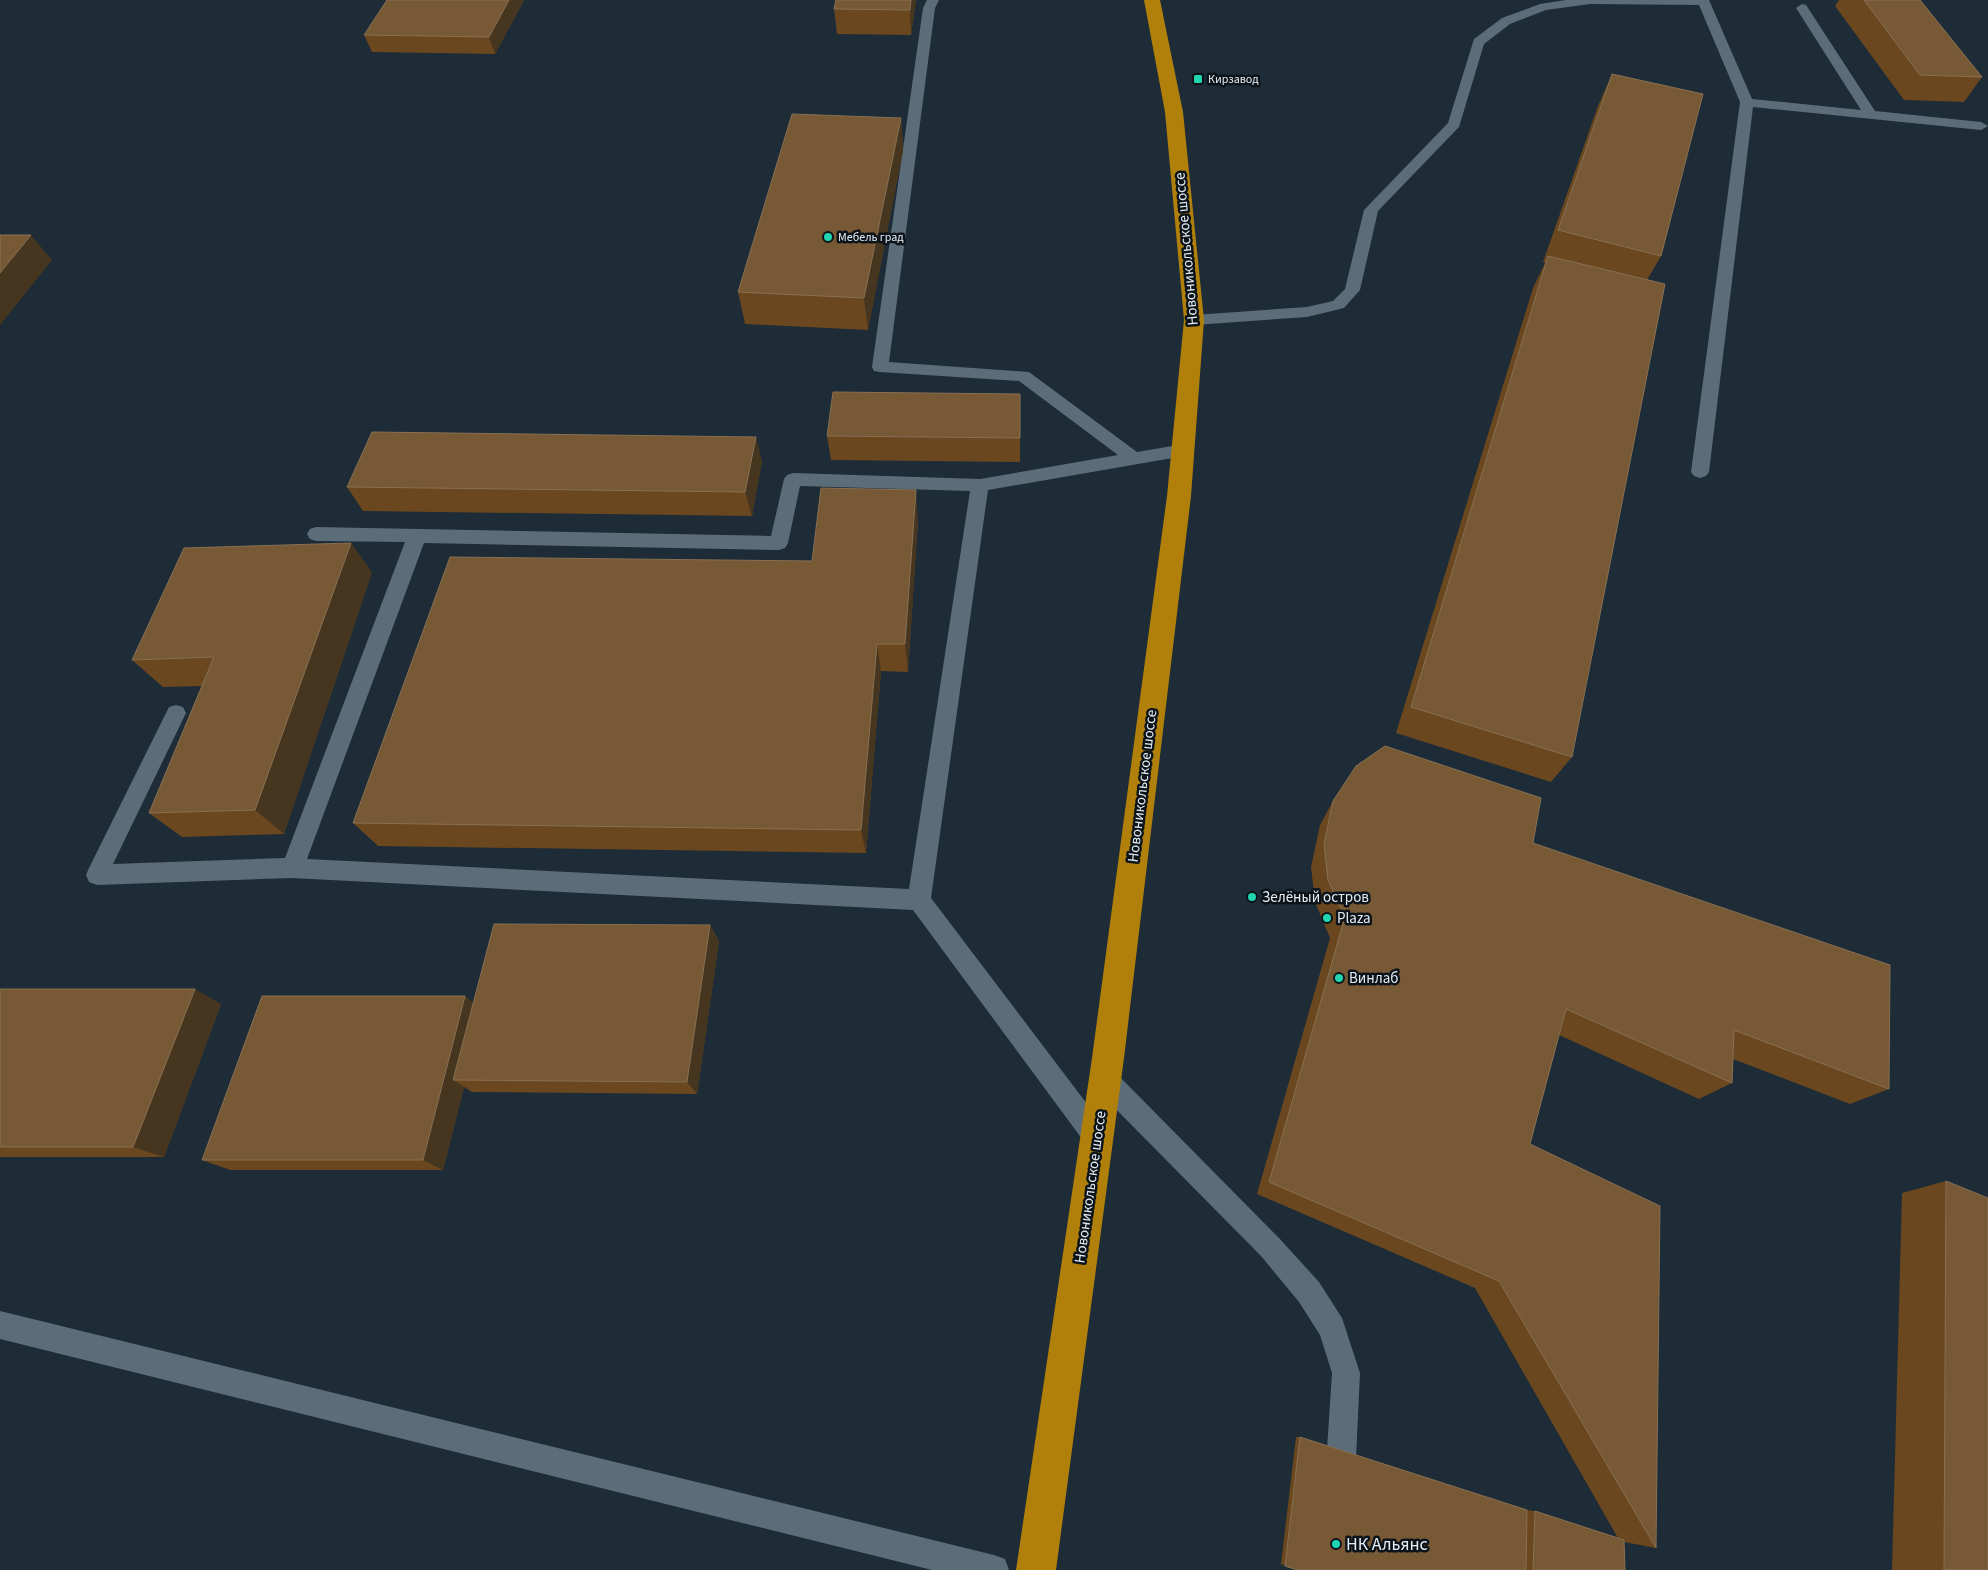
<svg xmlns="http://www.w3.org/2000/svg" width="1988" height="1570" viewBox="0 0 1988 1570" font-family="'Source Sans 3',sans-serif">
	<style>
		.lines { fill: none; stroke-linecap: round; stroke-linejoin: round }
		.lane { fill: #5c6d7a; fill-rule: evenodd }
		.highway { fill: #b1800a; fill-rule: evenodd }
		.wall { fill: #6a471f }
		.shaded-wall { fill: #46351f }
		.building { fill: #775936; stroke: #887054 }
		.poi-dot { fill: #20d5b0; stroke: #0d1419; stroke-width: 2 }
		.labels { text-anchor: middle; stroke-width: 5; stroke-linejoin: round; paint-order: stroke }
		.far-poi-label { font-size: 12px; fill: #e3ecf4; stroke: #0d1419; text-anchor: start }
		.street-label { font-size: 15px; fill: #e3ecf4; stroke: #0d1419 }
		.poi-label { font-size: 15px; fill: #e3ecf4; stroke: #0d1419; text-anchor: start }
		.near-poi-label { font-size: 18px; fill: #e3ecf4; stroke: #0d1419; text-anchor: start }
	</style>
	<rect width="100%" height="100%" fill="#1d2c37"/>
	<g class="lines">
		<g class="lane">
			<path d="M927 0H939L935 8 889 362 1029 372 1137 452 1184 444 1190 446 1193 450 1190 454 1184 456 988 490 931 898 1106 1129 1110 1138 1106 1147 1097 1151 1088 1147 913 910 292 878 97 885 89 882 86 875 89 868 169 707 176 705 183 707 186 713 113 864 285 858 405 542 316 541 310 539 307 534 310 529 316 527 771 536 784 479 787 475 793 473 980 479 1118 455 1019 381 880 372 874 371 872 367 923 8ZM800 486 970 491 909 889 307 859 424 543 779 550 785 548 788 543Z"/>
			<path d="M1566 0H1709L1752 99 1861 110 1796 8 1802 4 1806 5 1875 111 1981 122 1988 126 1981 130 1753 107 1709 472 1706 476 1700 478 1694 476 1691 472 1740 102 1699 5 1590 4 1546 10 1510 24 1484 44 1459 127 1378 211 1360 290 1344 308 1307 317 1194 325 1188 324 1186 320 1188 316 1194 315 1307 307 1333 301 1345 289 1364 210 1448 123 1474 39 1502 18 1540 4Z"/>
			<path d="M1104 1067 1113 1070 1279 1238 1319 1282 1342 1318 1360 1373 1355 1480 1350 1490 1340 1495 1330 1490 1325 1480 1332 1373 1320 1335 1299 1302 1261 1256 1095 1088 1092 1079 1095 1070Z"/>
			<path d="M0 1311 994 1555 1005 1559 1009 1570H932L0 1339Z"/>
		</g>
		<path class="highway" d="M1144 0H1160L1183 112 1204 320 1191 496 1124 1058 1056 1570H1016L1092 1058 1167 496 1184 320 1165 112Z"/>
	</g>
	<g class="wall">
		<path d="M524 0 495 54 372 52 364 35Z"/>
		<path d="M836 0H916L911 35 837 34 834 9Z"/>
		<path d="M1839 0H1920L1982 77 1964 102 1904 100 1835 6Z"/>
		<path d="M1612 74 1661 256 1647 280 1572 757 1551 782 1396 733 1533 288 1545 263 1543 262 1598 106Z"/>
		<path d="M901 118 903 150 868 330 745 324 738 292Z"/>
		<path d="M827 436 1020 438V462L831 460Z"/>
		<path d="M762 461 752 516 363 511 347 487Z"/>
		<path d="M918 520 908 672 881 671 866 853 378 846 353 823 812 561Z"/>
		<path d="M372 572 284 834 182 837 149 813 202 686 163 687 132 660Z"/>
		<path d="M1333 801 1533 843 1889 1089 1850 1104 1733 1059 1732 1083 1699 1099 1559 1035 1530 1144 1656 1548 1624 1542 1625 1570H1297L1281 1564 1296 1437H1300L1527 1510 1535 1511 1618 1538 1475 1288 1257 1194 1330 938 1315 902 1311 867 1320 825Z"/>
		<path d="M710 925 719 941 697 1094 472 1092 464 1087 443 1170H230L202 1160 465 996 473 1003Z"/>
		<path d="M0 989 221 1004 164 1157H0Z"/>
		<path d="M1946 1181 1988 1570H1892L1902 1193Z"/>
	</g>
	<g class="shaded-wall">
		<path d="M509 0H524L495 54 489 37Z"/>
		<path d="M911 0H916L911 35 910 10Z"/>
		<path d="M901 118 903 150 868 330 864 298Z"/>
		<path d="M31 235 52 260 0 325V273Z"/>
		<path d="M756 437 762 461 752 516 745 492Z"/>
		<path d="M916 490 918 520 908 672 905 644Z"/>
		<path d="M351 543 372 572 284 834 255 810Z"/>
		<path d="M877 644 881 671 866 853 861 830Z"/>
		<path d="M710 925 719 941 697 1094 687 1082Z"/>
		<path d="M195 989 221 1004 164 1157 133 1147Z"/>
		<path d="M465 996 483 1011 453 1080 464 1087 443 1170 423 1160Z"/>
	</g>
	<g class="building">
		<path d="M387 0H509L489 37 364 35Z"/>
		<path d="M836 0H911L910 10 834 9Z"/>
		<path d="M1864 0H1920L1982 77 1920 75Z"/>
		<path d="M1612 74 1703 94 1661 256 1558 230Z"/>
		<path d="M792 114 901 118 864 298 738 292Z"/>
		<path d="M0 235H31L0 273Z"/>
		<path d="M1548 256 1665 284 1572 757 1411 707Z"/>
		<path d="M833 392 1020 394V438L827 436Z"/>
		<path d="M372 432 756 437 745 492 347 487Z"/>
		<path d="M821 488 916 490 905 644H877L861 830 353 823 450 557 812 561Z"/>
		<path d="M351 543 255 810 149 813 214 657 132 660 184 548Z"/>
		<path d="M1385 746 1541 798 1533 843 1890 965 1889 1089 1734 1030 1732 1083 1566 1009 1530 1144 1660 1206 1656 1548 1499 1281 1269 1182 1345 917 1328 880 1324 844 1333 801 1356 766Z"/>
		<path d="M494 924 710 925 687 1082 453 1080Z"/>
		<path d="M0 989H195L133 1147H0Z"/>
		<path d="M262 996H465L423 1160H202Z"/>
		<path d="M1946 1181 1988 1198V1570H1944Z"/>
		<path d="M1300 1437 1527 1510 1526 1570H1297L1285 1566Z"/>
		<path d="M1535 1511 1624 1540 1625 1570H1533Z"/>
	</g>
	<g class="poi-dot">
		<rect x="1193" y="74" width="10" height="10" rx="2.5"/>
		<circle cx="828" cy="237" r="5"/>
		<circle cx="1252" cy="897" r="5"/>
		<circle cx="1327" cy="918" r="5"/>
		<circle cx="1339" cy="978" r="5"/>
		<circle cx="1336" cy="1544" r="5"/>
	</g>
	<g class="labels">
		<g class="far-poi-label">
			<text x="1208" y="83">Кирзавод</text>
			<text x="838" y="241">Мебель град</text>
		</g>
		<g class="street-label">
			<text transform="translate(1186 249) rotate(-95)" y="5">Новоникольское шоссе</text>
			<text transform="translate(1142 786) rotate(-83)" y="5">Новоникольское шоссе</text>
			<text transform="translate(1090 1187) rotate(-82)" y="5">Новоникольское шоссе</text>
		</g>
		<g class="poi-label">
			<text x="1262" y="902">Зелёный остров</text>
			<text x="1337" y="923">Plaza</text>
			<text x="1349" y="983">Винлаб</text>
		</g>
		<g class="near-poi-label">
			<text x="1346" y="1550">НК Альянс</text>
		</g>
	</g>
</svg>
